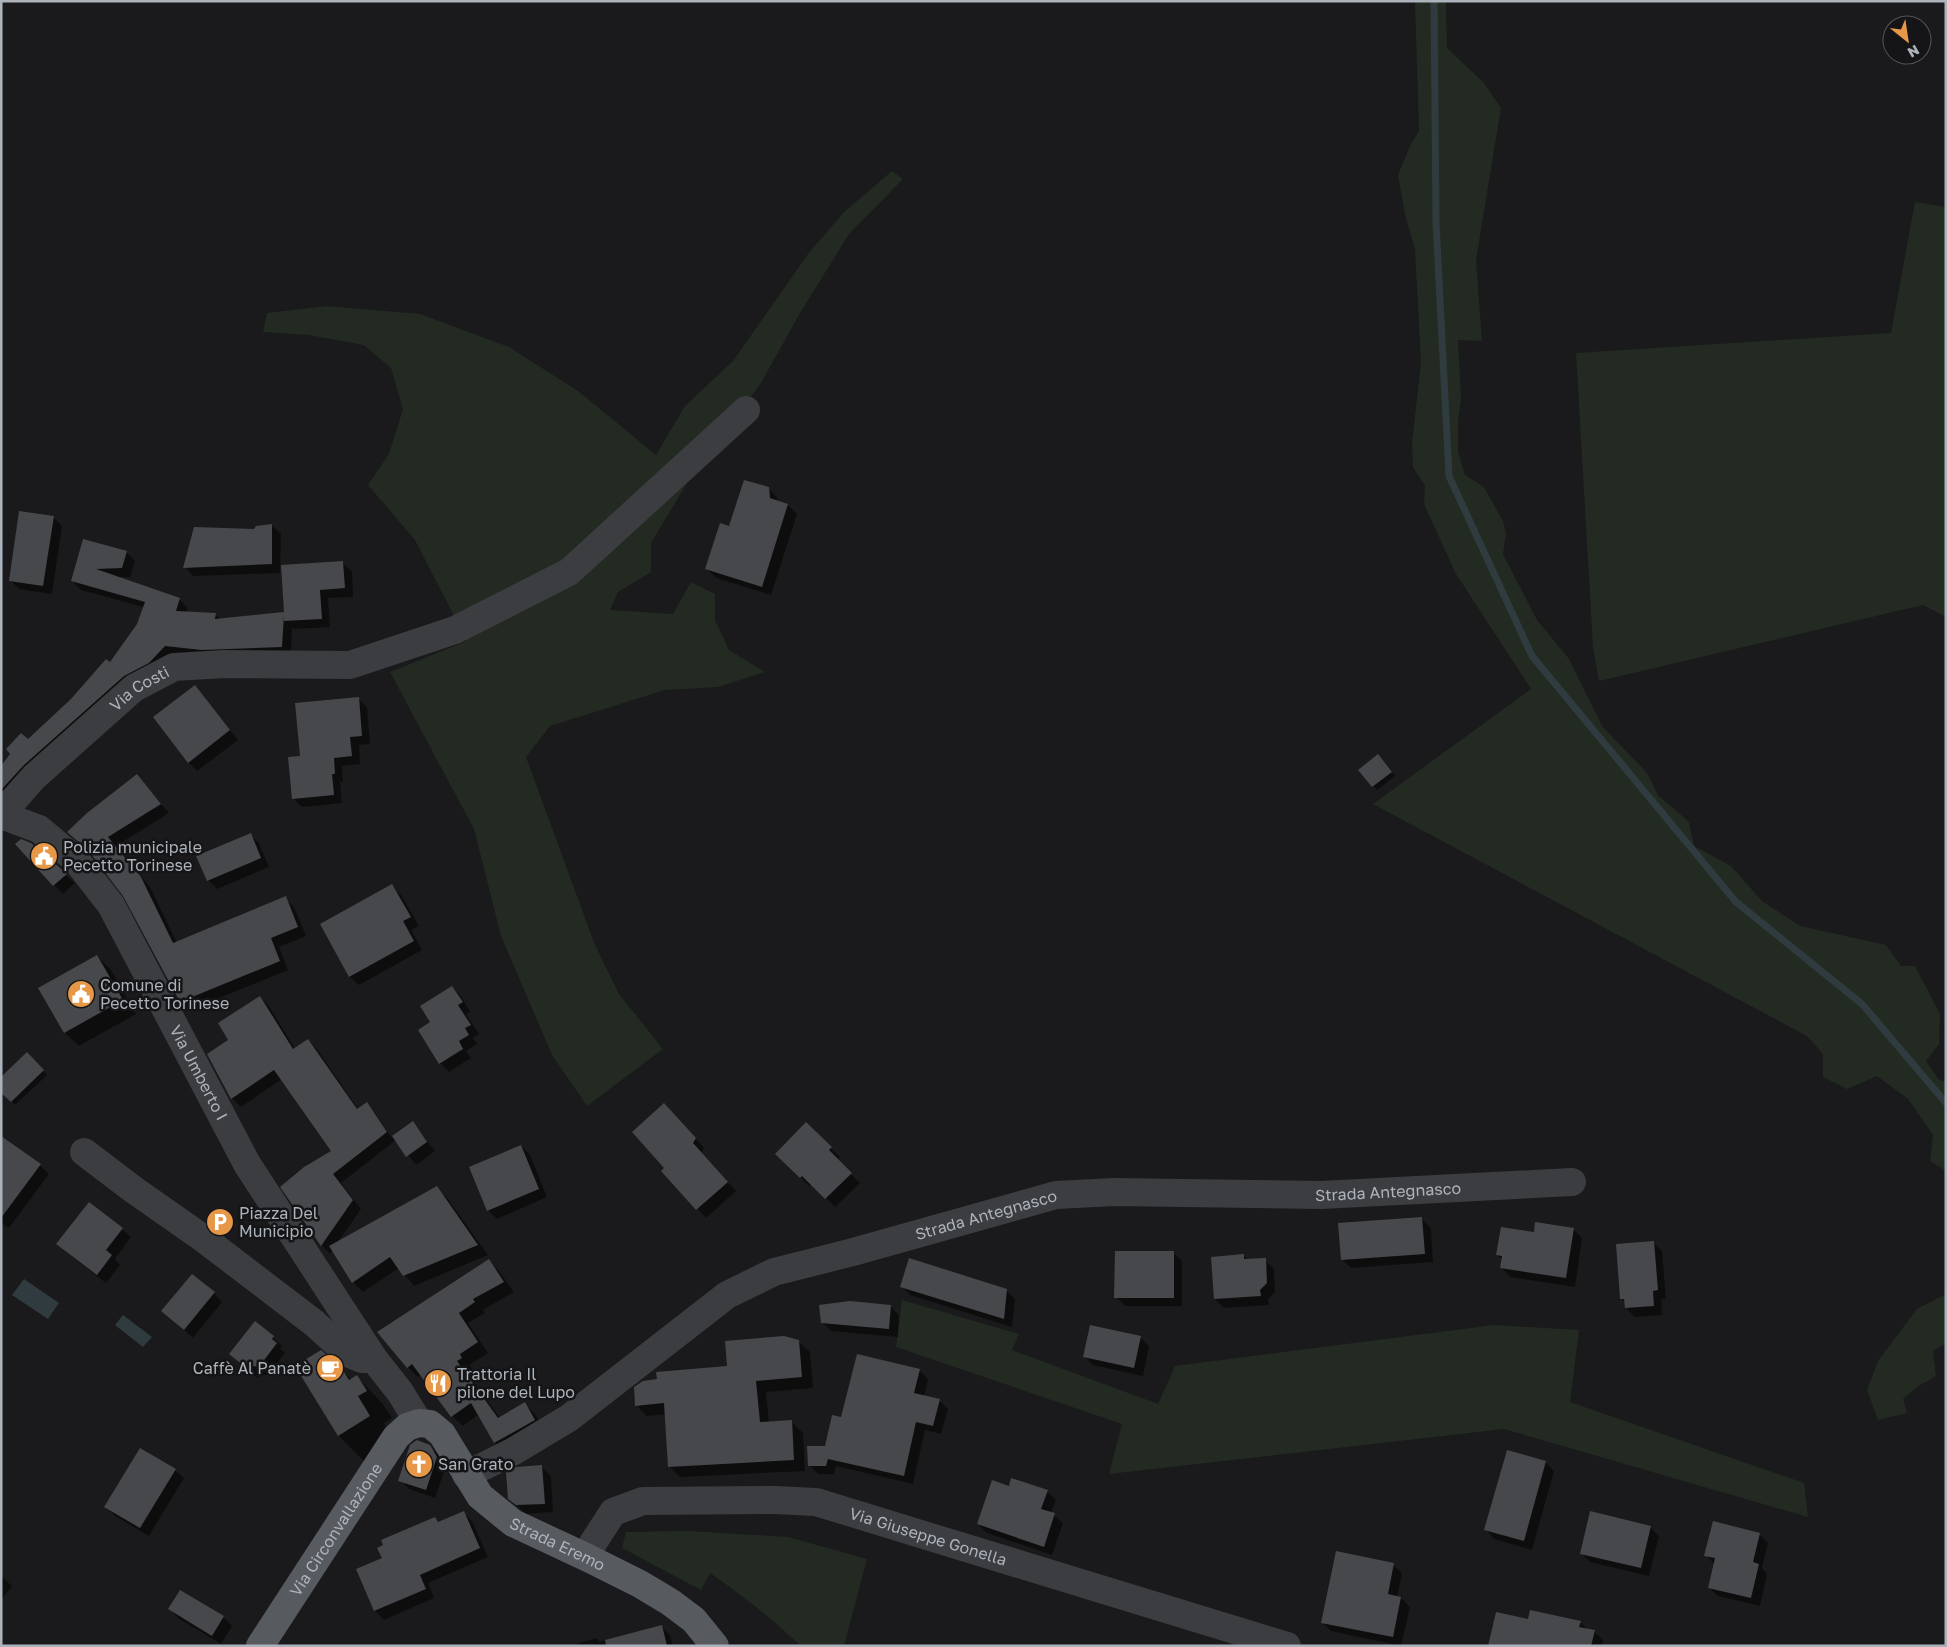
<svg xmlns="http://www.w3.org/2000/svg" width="1947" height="1647" viewBox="0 0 1947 1647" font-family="'Golos Text',sans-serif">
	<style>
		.green { fill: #222a22 }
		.water { fill: #303b3f }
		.shadow { fill: #0007 }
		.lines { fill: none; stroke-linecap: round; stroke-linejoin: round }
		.stream { stroke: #303b3f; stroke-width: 7 }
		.building { fill: #47484c }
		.minor { stroke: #3b3d41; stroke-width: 28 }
		.major { stroke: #575a5f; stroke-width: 28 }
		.labels { text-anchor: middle; stroke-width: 5; stroke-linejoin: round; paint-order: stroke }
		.street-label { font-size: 16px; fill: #adb3ba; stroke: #151517 }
		.poi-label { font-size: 16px; fill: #adb3ba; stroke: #151517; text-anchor: start }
	</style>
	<rect width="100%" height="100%" fill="#1a1a1c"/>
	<g class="green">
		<path d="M1415 1H1446L1447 48 1484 83 1501 108 1476 260 1482 341 1458 340 1461 398 1458 423V452L1465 475 1484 487 1503 521 1506 533 1503 554 1537 620 1569 659 1602 726 1647 773 1658 795 1689 822 1694 846 1731 866 1762 901 1800 926 1886 945 1901 966H1915L1940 1014 1939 1044 1926 1061 1939 1080 1946 1082V1171L1930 1161 1933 1135 1908 1099 1877 1076 1847 1089 1823 1077V1054L1807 1036 1373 804 1531 689 1456 574 1424 504 1425 486 1413 467 1412 442 1421 363 1415 249 1405 215 1398 175 1410 146 1419 131Z"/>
		<path d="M892 171 903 179 849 234 800 313 761 383 689 480 651 543V572L618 592 610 610 673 614 691 582 715 594V620L729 650 765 672 718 687 665 690 550 726 526 757 595 945 619 994 663 1049 587 1106 552 1055 501 936 474 829 390 672 467 641 415 540 368 485 389 454 403 409 391 368 364 345 309 335 263 332 267 313 327 306 420 314 509 347 578 391 656 455 685 406 733 361 808 254 844 212Z"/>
		<path d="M1915 202 1946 207V617L1923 605 1599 681 1593 647 1576 353 1891 333Z"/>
		<path d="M1946 1294V1345H1943L1933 1351 1936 1376 1917 1387 1903 1399 1907 1413 1878 1420 1867 1390 1878 1361 1917 1309Z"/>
		<path d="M902 1300 1019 1334 1012 1350 1158 1404 1175 1366 1494 1325 1579 1330 1570 1402 1804 1483 1808 1517 1504 1429 1109 1474 1122 1424 896 1347Z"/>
		<path d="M689 1531 788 1537 867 1559 844 1646H801C772 1619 742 1595 710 1573L701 1590 622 1548 626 1532Z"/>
	</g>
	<g class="water">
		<path d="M24 1279 59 1303 48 1319 12 1295Z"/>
		<path d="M123 1315 152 1337 143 1347 115 1325Z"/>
	</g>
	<g class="shadow">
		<path d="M768 488 777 497 778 502 788 505 797 514 771 595 716 578 707 569 730 527Z"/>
		<path d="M53 517 62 526 52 594 19 589 10 580Z"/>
		<path d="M272 526 281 534 280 573 193 576 185 567 254 530Z"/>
		<path d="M126 552 135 561 130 577H117L179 599 188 608 186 613 215 614 221 620 285 613 343 563 352 572 353 597 328 598 330 627 294 629 292 627 291 656 174 655 1 803V768L110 664 138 624 144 607 81 590 72 581Z"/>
		<path d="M195 687 238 740 197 771 188 762Z"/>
		<path d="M358 699 367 707 370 744 359 745 360 764 342 766 343 782H340L342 803 302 807 293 798 301 757Z"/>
		<path d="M1382 760 1395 776 1377 790 1360 770Z"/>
		<path d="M137 776 169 813 116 846 150 887 177 943 285 898 294 907 306 936 279 947 288 970 190 1010 181 1001 124 895 92 854Z"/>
		<path d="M250 835 259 843 269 867 217 889 208 880Z"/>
		<path d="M30 844 66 875 75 883 63 894 54 885Z"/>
		<path d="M392 886 401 895 419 926 411 930 422 950 359 985 350 977 322 925Z"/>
		<path d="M97 956 111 970 136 1014 79 1046 65 1033 40 989Z"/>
		<path d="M452 987 461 996 470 1012 466 1014 479 1034 473 1038 477 1044 466 1051 471 1058 449 1072 440 1063 419 1030 432 1022Z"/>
		<path d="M260 997 269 1006 295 1049 308 1040 317 1049 358 1109 366 1104 375 1113 392 1138 412 1123 435 1151 416 1165 396 1140 341 1183 361 1209 338 1242 437 1188 447 1198 488 1255 414 1286 399 1268 363 1292 353 1282 333 1250 330 1254 322 1245 282 1187 333 1151 282 1079 241 1107 232 1098 230 1040Z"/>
		<path d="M27 1054 47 1075 15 1105 1 1091Z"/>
		<path d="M673 1113 704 1148 701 1153 736 1191 706 1218 662 1171 666 1168Z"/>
		<path d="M806 1124 840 1157 837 1160 860 1183 835 1207 812 1184 809 1186 777 1154Z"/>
		<path d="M1 1138 40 1165 49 1174 9 1228 1 1223Z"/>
		<path d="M521 1146 530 1155 547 1197 497 1219 488 1210Z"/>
		<path d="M1422 1219 1431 1228 1433 1262 1351 1268 1342 1259Z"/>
		<path d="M122 1229 131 1237 115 1259 120 1265 106 1283 66 1252 58 1244Z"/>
		<path d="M1573 1229 1582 1238 1575 1287 1510 1277 1502 1268 1503 1260 1497 1255 1535 1234Z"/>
		<path d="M1653 1242 1662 1251 1666 1299H1661L1662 1315 1635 1317 1626 1308V1303L1621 1298Z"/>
		<path d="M1173 1252 1182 1261V1306H1125L1116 1297Z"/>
		<path d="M1244 1256 1248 1260H1265L1274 1269 1275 1292 1268 1299 1269 1305 1224 1308 1215 1299Z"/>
		<path d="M489 1261 499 1271 514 1292 483 1310 485 1313 468 1323 488 1353 469 1365 472 1369 466 1372 500 1418 525 1404 535 1414 545 1431 506 1453 495 1443 479 1414 463 1426 452 1416 422 1374 418 1377 408 1367Z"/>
		<path d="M901 1286 1006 1290 1015 1299 1012 1327 910 1295Z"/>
		<path d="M214 1293 222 1302 193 1338 163 1311Z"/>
		<path d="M890 1306 899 1315 898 1337 831 1331 822 1322Z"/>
		<path d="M255 1322 282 1346 280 1348 285 1353 268 1375H261L258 1378 231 1354Z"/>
		<path d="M1140 1337 1149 1346 1143 1376 1093 1365 1084 1356Z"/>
		<path d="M798 1341 810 1352 813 1388 766 1392 769 1423 792 1422 803 1433 805 1471 680 1477 669 1466 666 1414 647 1416 636 1405 729 1367Z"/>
		<path d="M340 1368 352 1380 357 1377 383 1404 392 1418 384 1423 396 1443 365 1462 339 1436Z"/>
		<path d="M920 1371 928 1379 924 1397 939 1400 948 1409 941 1434 925 1430 913 1484 836 1466 834 1474H818L810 1466 826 1447 842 1419Z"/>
		<path d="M429 1446 439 1455 446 1466 435 1498 409 1489 400 1480Z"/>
		<path d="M1545 1462 1554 1471 1532 1550 1494 1539 1486 1530Z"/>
		<path d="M542 1467 551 1476 553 1512 526 1514 509 1498Z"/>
		<path d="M175 1470 184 1478 149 1536 115 1516 106 1507Z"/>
		<path d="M1010 1488 1047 1491 1056 1500 1051 1513 1063 1523 1052 1555 987 1533 978 1524Z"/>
		<path d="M463 1512 472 1521 488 1557 428 1583 434 1598 384 1620 375 1611 357 1569 383 1558 435 1518 439 1523Z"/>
		<path d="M1650 1527 1659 1536 1649 1576 1590 1562 1581 1553Z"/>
		<path d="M1759 1534 1768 1543 1762 1568 1767 1574 1760 1606 1718 1596 1709 1588 1715 1565 1706 1555Z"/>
		<path d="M1393 1565 1402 1573 1397 1598H1401L1410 1607 1401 1646 1331 1631 1322 1622Z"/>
		<path d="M1 1576 12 1586 1 1600Z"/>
		<path d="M170 1609 223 1617 232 1626 221 1644 178 1618Z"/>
		<path d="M1529 1621 1580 1622 1588 1630 1594 1631 1603 1640 1602 1646H1490Z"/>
		<path d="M661 1626 670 1635 673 1646H570L596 1638 600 1642Z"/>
	</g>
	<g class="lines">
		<path class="stream" d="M1434 1 1436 222 1449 476 1532 656 1736 902 1862 1004 1946 1103"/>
	</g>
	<g class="building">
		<path d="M744 480 769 487 770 498 788 504 762 587 705 569 720 523 729 526Z"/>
		<path d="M19 511 54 516 43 586 9 581Z"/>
		<path d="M272 524V564L183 568 194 527 254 529 256 526Z"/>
		<path d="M83 539 127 551 122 568 96 569 180 598 176 611 216 613 215 619 284 612 281 565 343 561 345 588 320 590 322 619 284 621V615L282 647 202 650 165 646 149 663 124 676 24 765 1 790V766L10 754 6 749 21 733 28 739 71 699 106 659 110 662 137 624 145 602 71 581Z"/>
		<path d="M195 685 230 730 188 763 153 717Z"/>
		<path d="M359 697 362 736 350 737 352 756 334 758 335 774H332L334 795 292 799 288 757 300 756 295 703Z"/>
		<path d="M1378 754 1392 772 1372 787 1358 770Z"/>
		<path d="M137 774 161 804 108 837 141 877 173 943 286 896 298 927 271 938 280 961 180 1002 123 896 88 850 67 832 87 813Z"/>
		<path d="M251 833 261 858 207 881 196 856Z"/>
		<path d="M21 839 31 843 67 874 53 886 15 844Z"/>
		<path d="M392 884 411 917 403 921 414 941 349 977 320 924Z"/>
		<path d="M97 955 123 1000 64 1033 38 988Z"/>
		<path d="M452 986 463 1002 458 1005 471 1025 465 1028 469 1035 459 1041 463 1049 439 1064 418 1030 430 1022 420 1006Z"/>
		<path d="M260 996 293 1049 308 1039 357 1109 367 1102 387 1132 333 1174 353 1200 321 1246 280 1187 304 1167 331 1151 274 1070 231 1099 207 1054 228 1040 218 1023Z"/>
		<path d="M27 1052 44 1070 11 1102 1 1093V1077Z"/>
		<path d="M664 1103 696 1138 693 1143 728 1182 696 1210 661 1171 664 1168 632 1132Z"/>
		<path d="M413 1121 427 1142 406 1157 392 1136Z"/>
		<path d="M806 1122 832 1147 829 1150 852 1173 825 1199 802 1176 800 1178 775 1154Z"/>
		<path d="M1 1136 41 1164 1 1218Z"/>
		<path d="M521 1145 539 1189 487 1211 469 1167Z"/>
		<path d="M437 1186 478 1245 403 1276 390 1257 352 1283 329 1246Z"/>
		<path d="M89 1202 123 1228 106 1250 112 1255 97 1275 56 1244Z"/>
		<path d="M1422 1217 1425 1254 1341 1260 1338 1223Z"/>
		<path d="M1535 1222 1574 1228 1566 1278 1500 1268 1502 1256 1496 1255 1501 1227 1534 1232Z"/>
		<path d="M1654 1241 1658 1290 1653 1291 1654 1306 1625 1308 1624 1299H1620L1616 1244Z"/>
		<path d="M1115 1251H1174V1298H1114Z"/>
		<path d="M1244 1254V1259L1266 1258 1267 1283 1260 1290 1261 1296 1214 1299 1211 1257Z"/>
		<path d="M909 1258 1007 1289 1004 1319 900 1287Z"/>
		<path d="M489 1259 504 1282 473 1299 475 1302 459 1313 478 1342 460 1354 462 1358 457 1361 498 1418 525 1402 535 1420 494 1443 471 1403 451 1417 412 1364 407 1368 377 1332Z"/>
		<path d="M192 1274 215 1292 184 1330 161 1311Z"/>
		<path d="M850 1301 891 1305 889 1329 821 1323 819 1305Z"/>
		<path d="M255 1321 274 1336 272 1339 277 1343 259 1367 252 1366 249 1370 229 1354Z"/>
		<path d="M1090 1325 1141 1336 1134 1368 1083 1357Z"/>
		<path d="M784 1336 799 1340 802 1377 756 1381 760 1422 792 1420 794 1460 668 1467 664 1403 635 1406 634 1387 643 1381 657 1379 656 1372 727 1366 725 1341Z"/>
		<path d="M321 1350 341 1367 349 1380 357 1375 367 1391 358 1396 370 1416 338 1436 295 1366Z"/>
		<path d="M857 1354 920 1369 914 1393 940 1399 933 1426 916 1422 904 1476 828 1459 826 1466H808L807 1446H825L832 1415 841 1417Z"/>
		<path d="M417 1440 430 1445 437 1457 426 1490 398 1481 410 1445Z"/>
		<path d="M140 1448 176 1469 140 1528 104 1507Z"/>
		<path d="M1507 1450 1546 1461 1524 1541 1484 1530Z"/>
		<path d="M542 1465 545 1504 516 1505 508 1499 506 1472 516 1467Z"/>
		<path d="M1011 1478 1048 1490 1041 1509 1055 1513 1044 1547 977 1524 992 1480 1009 1486Z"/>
		<path d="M464 1511 480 1548 420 1575 426 1589 374 1611 356 1569 382 1558 377 1548 383 1545 381 1540 435 1517 438 1522Z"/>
		<path d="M1590 1511 1651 1526 1641 1568 1580 1554Z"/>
		<path d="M1713 1521 1760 1533 1753 1562 1759 1564 1751 1598 1708 1588 1715 1558 1704 1556Z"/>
		<path d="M1336 1551 1394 1563 1388 1594 1401 1597 1393 1637 1321 1623Z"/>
		<path d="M180 1590 224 1616 212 1636 168 1609Z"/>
		<path d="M1530 1610 1581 1621 1579 1627 1595 1630 1591 1646H1488L1496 1612 1528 1619Z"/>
		<path d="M662 1625 667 1646H606L605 1640Z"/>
	</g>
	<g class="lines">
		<g class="minor">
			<path id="s1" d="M1 815 39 829 76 860 111 905 247 1164 374 1359 400 1392 419 1423"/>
			<path id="s2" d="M2 815 4 811 34 777 134 688 174 667 224 664 350 665 455 630 569 572 746 410"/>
			<path d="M84 1152 134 1190 204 1239 314 1323 347 1353 362 1359H374"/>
			<path id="s3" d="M466 1475 514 1451 569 1418 727 1295 774 1272 853 1252 1056 1195 1114 1192 1321 1195 1572 1182"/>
			<path id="s4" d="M588 1558 593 1543 613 1512 643 1501 775 1500 816 1502 1287 1646"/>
		</g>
		<path class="major" id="s5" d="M260 1646 396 1437 407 1427 419 1423 430 1424 442 1434 480 1496 513 1523 588 1558 640 1584 670 1602 694 1620 715 1646"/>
	</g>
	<defs>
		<g id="civic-disc" transform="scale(1.4375)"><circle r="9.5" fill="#e69848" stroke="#151517"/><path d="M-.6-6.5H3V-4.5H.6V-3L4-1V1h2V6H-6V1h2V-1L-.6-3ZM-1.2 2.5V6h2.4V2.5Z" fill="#fff"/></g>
		<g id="parking-disc" transform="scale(1.4375)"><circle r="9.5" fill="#e69848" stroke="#151517"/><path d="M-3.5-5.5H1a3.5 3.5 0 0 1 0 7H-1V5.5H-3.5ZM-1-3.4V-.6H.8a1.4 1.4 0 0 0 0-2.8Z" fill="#fff"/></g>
		<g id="cafe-disc" transform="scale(1.4375)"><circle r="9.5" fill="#e69848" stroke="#151517"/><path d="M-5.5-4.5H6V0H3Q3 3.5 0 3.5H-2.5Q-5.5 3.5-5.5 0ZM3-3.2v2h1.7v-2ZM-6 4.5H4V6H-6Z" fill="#fff"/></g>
		<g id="restaurant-disc" transform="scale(1.4375)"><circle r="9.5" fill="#e69848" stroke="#151517"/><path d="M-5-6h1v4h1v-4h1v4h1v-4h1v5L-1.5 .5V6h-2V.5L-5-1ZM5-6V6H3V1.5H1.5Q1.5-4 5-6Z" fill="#fff"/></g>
		<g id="church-disc" transform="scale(1.4375)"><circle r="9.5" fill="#e69848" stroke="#151517"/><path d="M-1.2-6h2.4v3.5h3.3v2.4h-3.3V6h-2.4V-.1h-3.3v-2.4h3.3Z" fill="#fff"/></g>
	</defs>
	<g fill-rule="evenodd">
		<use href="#civic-disc" x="44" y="856"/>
		<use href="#civic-disc" x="81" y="994"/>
		<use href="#parking-disc" x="220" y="1222"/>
		<use href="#cafe-disc" x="330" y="1368"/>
		<use href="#restaurant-disc" x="438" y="1383"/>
		<use href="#church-disc" x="419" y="1464"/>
	</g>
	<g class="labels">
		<g class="street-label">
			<text dy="6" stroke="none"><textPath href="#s2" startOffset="188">Via Costi</textPath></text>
			<text dy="6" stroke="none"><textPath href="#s1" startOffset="335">Via Umberto I</textPath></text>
			<text dy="6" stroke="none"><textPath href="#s3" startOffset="995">Strada Antegnasco</textPath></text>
			<text dy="6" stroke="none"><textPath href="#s3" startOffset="590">Strada Antegnasco</textPath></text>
			<text dy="6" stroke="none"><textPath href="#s5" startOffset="139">Via Circonvallazione</textPath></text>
			<text dy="6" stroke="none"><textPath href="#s4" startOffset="375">Via Giuseppe Gonella</textPath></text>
			<text dy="6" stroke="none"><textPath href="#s5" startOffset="468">Strada Eremo</textPath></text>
		</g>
		<g class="poi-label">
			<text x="63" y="853">Polizia municipale<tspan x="63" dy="18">Pecetto Torinese</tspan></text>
			<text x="100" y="991">Comune di<tspan x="100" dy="18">Pecetto Torinese</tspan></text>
			<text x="239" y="1219">Piazza Del<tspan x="239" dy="18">Municipio</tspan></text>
			<text x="311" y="1374" text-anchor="end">Caffè Al Panatè</text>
			<text x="457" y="1380">Trattoria Il<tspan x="457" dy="18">pilone del Lupo</tspan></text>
			<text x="438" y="1470">San Grato</text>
		</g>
	</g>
	<rect width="1947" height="1647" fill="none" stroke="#adb3ba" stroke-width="5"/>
	<g transform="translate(1907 40) rotate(150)"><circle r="24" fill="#151517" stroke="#525458"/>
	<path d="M0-4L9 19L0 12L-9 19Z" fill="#e69848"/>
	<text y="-8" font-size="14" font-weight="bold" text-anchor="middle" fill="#adb3ba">N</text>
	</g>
</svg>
